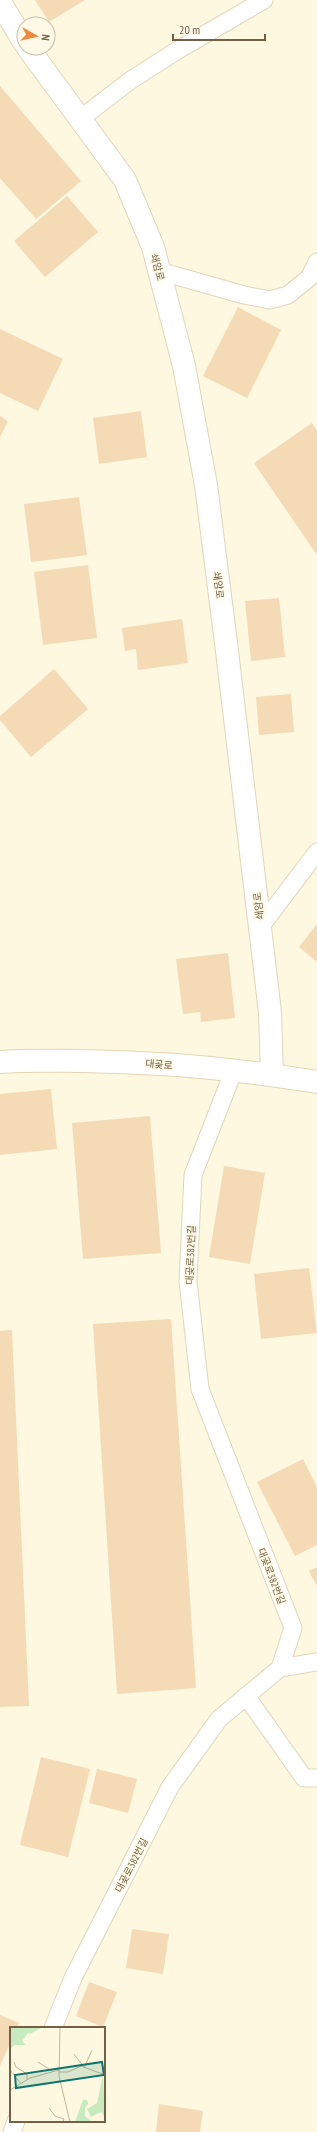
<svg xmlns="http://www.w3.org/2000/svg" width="317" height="2132" viewBox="0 0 317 2132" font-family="'PT Sans Narrow','Noto Sans KR',sans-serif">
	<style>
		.building { fill: #f4dbb6 }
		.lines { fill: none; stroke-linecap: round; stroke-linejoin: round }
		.lane-casing { stroke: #e1d5bb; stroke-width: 19 }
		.street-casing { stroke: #e1d5bb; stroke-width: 24 }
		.secondary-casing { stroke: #e4d5b6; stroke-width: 24 }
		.lane { stroke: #fff; stroke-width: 17 }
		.street { stroke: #fff; stroke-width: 22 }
		.secondary { stroke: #fff; stroke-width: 22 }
		.labels { text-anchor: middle; stroke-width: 3.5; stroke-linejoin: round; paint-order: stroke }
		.street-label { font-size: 10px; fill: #746046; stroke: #fffae7 }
		.inset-road { fill: none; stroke: #c2b69d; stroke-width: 1 }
		.view { fill: #0f766e; fill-opacity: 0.15; stroke: #0f766e; stroke-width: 2 }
		.inset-edge { fill: none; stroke: #746046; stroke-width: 2 }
	</style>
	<rect width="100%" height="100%" fill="#fdf8df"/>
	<g class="building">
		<path d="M35 0H85L49 22Z"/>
		<path d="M0 86 81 181 36 219 0 178Z"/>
		<path d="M67 196 98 232 45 277 14 241Z"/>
		<path d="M238 307 281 330 247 398 203 376Z"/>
		<path d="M0 329 63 359 38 411 0 393Z"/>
		<path d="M141 411 147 457 99 464 93 418Z"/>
		<path d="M0 416 8 421 0 437Z"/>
		<path d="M312 423 317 431V555L254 463Z"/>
		<path d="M79 497 87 555 31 562 24 504Z"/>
		<path d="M88 565 97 638 43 645 34 572Z"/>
		<path d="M279 598 285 657 251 661 245 601Z"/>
		<path d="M182 619 188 663 138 670 136 649 125 651 122 628Z"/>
		<path d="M54 669 88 709 31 757 0 720V716Z"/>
		<path d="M291 694 294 732 259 735 256 697Z"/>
		<path d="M317 924V962L299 947Z"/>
		<path d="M228 953 235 1018 201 1022 200 1012 183 1014 176 959Z"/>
		<path d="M51 1089 57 1149 0 1155V1094Z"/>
		<path d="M150 1116 161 1253 83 1259 72 1123Z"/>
		<path d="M224 1166 265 1173 250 1264 209 1257Z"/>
		<path d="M309 1268 317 1333 261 1339 254 1274Z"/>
		<path d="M171 1319 196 1688 117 1694 93 1324Z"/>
		<path d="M12 1330 29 1706 0 1707V1331Z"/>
		<path d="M303 1459 317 1487V1545L295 1556 257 1482Z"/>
		<path d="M317 1567V1586L309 1571Z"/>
		<path d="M41 1757 90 1769 68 1857 20 1845Z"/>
		<path d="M97 1769 137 1779 128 1813 89 1803Z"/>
		<path d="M132 1929 169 1934 163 1974 126 1968Z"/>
		<path d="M89 1982 117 1992 103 2027 76 2016Z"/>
		<path d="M0 2015 19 2023 17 2028H11V2041L0 2066Z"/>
		<path d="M159 2104 203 2111 200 2132H156Z"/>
	</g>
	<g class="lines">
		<g class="lane-casing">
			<g id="lane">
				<path d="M80 119 131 80 178 50 264 0"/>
				<path d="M159 271 244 295 270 300 288 295 309 278 317 262"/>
				<path d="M261 926 317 852"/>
				<path d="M280 1668 317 1662"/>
				<path d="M246 1696 304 1778H317"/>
				<path d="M53 2028 73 1978 170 1787 219 1719 280 1668 293 1628 200 1389 188 1281 193 1175 234 1070"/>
				<path d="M12 2132 16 2121"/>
			</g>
		</g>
		<g class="street-casing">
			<g id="street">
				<path d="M0 2 24 42"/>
				<path d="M28 48 125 180 153 247 184 366 206 485 227 651 270 1012 272 1075"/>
			</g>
		</g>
		<g class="secondary-casing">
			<path id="secondary" d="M0 1062C27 1060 54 1061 82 1061 161 1062 239 1069 317 1082"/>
		</g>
		<use href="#lane" class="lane"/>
		<use href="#street" class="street"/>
		<use href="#secondary" class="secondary"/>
	</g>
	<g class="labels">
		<g class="street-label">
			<text transform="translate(158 267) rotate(75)" y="4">쇄암로</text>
			<text transform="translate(219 585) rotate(83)" y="4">쇄암로</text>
			<text transform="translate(258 906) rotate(-96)" y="4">쇄암로</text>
			<text transform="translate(159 1064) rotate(5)" y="4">대곶로</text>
			<text transform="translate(190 1255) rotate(-88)" y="4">대곶로382번길</text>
			<text transform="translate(272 1576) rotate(69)" y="4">대곶로382번길</text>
			<text transform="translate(131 1865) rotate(-63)" y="4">대곶로382번길</text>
		</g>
	</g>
	<g transform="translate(10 2027)">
		<rect width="95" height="95" fill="#fdf8df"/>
		<path d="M0 0H33L20 7 18 6 12 14 16 18H5L0 22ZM93 48 95 90 91 85 81 90 77 82 87 76ZM73 73H77L78 77 75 81V89L82 95H65Z" fill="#c7ebbe"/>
		<path class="inset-road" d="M50 0 49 49 60 95M64 27 73 39M4 35 6 40 17 47V52M28 35 42 44M74 41 82 23M0 43 11 57M49 45H58L71 39 95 48M0 63 20 51 49 43M39 81 45 89 54 92 53 95"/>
		<path class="view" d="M92 35 94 48 6 61 5 48Z"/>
		<rect width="95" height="95" class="inset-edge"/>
	</g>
	<g transform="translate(36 36) rotate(98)"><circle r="19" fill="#fffae7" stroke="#c7bca7"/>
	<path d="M0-3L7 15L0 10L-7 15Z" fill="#ed8a3f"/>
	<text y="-6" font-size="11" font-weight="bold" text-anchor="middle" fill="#746046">N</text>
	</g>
	<path d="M173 34v6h92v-6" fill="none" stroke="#746046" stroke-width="2"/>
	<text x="179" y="34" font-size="12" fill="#746046" stroke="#fffae7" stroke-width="3" paint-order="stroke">20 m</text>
</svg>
